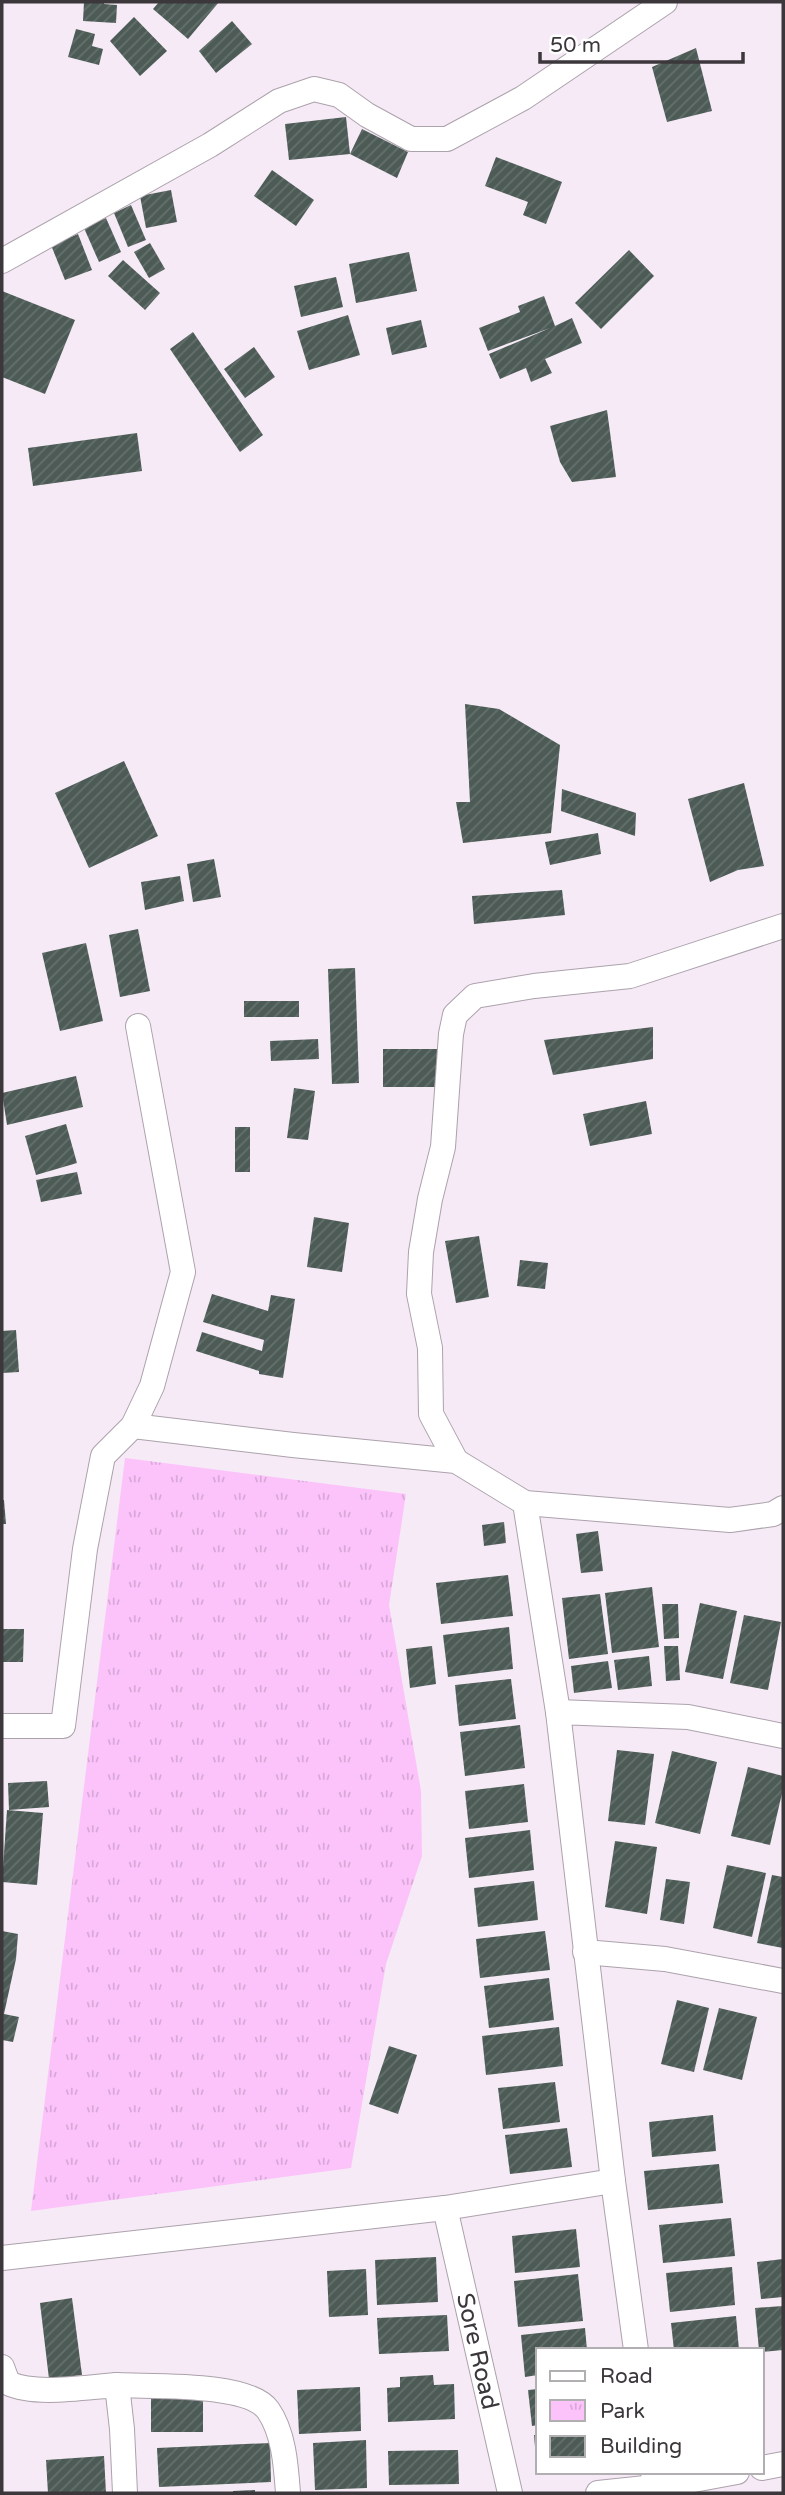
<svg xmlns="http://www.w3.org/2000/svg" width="785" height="2495" viewBox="0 0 785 2495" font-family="'Varela Round',sans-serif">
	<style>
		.park { fill: url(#park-tufts) }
		.building { fill: url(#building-hatch) }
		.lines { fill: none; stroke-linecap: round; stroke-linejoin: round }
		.street-casing { stroke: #aca2ac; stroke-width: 26 }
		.street { stroke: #fff; stroke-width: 24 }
		.labels { text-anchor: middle; stroke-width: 7; stroke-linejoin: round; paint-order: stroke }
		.street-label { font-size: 24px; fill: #3b373b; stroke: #fff }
	</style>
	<defs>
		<pattern id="park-tufts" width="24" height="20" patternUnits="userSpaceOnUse" patternTransform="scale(1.75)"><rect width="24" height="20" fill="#fcc3fb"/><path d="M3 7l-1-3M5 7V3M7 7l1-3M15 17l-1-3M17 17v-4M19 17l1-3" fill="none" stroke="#d9a8d8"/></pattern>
		<pattern id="building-hatch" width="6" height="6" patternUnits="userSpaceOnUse" patternTransform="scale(1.75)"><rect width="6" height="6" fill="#4d5b56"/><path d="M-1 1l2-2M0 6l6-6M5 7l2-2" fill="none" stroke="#65706c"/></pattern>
	</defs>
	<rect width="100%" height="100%" fill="#f5eaf5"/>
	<path class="park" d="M125 1458 406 1494 389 1605 421 1791 422 1856 386 1964 351 2168 31 2211Z"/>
	<g class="building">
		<path d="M84 2H104V4L117 5 116 23 83 21Z"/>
		<path d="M159 2H219L188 39 153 9Z"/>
		<path d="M134 17 167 51 140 76 110 41Z"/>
		<path d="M232 21 252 44 216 73 199 51Z"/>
		<path d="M76 29 95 34 92 46 103 49 99 65 68 57Z"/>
		<path d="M696 48 712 111 667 122 652 67Z"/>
		<path d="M346 117 350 154 289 160 285 124Z"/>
		<path d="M362 129 408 152 397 178 350 154Z"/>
		<path d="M496 157 562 182 546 224 523 215 528 202 485 186Z"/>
		<path d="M272 170 314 200 296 226 254 196Z"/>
		<path d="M171 190 177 222 146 228 140 196Z"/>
		<path d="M131 205 146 240 128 247 114 213Z"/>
		<path d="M106 218 121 252 99 262 84 228Z"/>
		<path d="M78 234 92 270 65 280 51 245Z"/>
		<path d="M150 243 165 269 149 278 134 252Z"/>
		<path d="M629 250 654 276 601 329 575 303Z"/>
		<path d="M409 252 417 291 356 303 349 264Z"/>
		<path d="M123 260 160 293 145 310 108 276Z"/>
		<path d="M336 277 343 307 301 317 294 286Z"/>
		<path d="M2 291 75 320 45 394 2 377Z"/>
		<path d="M544 296 555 326 572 318 582 343 545 359 552 373 531 382 526 368 500 379 489 354 550 328 488 351 479 328 520 312 518 306Z"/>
		<path d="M348 315 360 355 309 370 297 331Z"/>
		<path d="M421 320 427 347 392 355 386 328Z"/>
		<path d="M193 332 263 435 240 452 170 349Z"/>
		<path d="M254 347 275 377 245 398 224 369Z"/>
		<path d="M607 410 616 477 572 482 560 462 550 426Z"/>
		<path d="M137 433 142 471 33 486 28 448Z"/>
		<path d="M465 704 499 709 560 745 551 833 463 843 456 802H470Z"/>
		<path d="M124 761 158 836 89 868 55 793Z"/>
		<path d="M744 783 764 866 738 870 710 882 688 799Z"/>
		<path d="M562 789 636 813 635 836 561 811Z"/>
		<path d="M598 833 601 854 550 865 545 842Z"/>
		<path d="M214 859 221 897 193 902 187 864Z"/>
		<path d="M180 876 184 901 145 910 141 882Z"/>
		<path d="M562 890 565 915 474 924 472 896Z"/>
		<path d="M138 929 150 991 120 997 109 935Z"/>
		<path d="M86 943 103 1021 60 1031 42 953Z"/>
		<path d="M355 968 359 1083 332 1084 328 969Z"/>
		<rect x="244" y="1001" width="55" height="16"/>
		<path d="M653 1027V1059L553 1075 544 1040Z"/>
		<path d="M318 1039 319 1059 271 1061 270 1041Z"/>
		<path d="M383 1049H441L442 1087H383Z"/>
		<path d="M76 1076 83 1107 7 1125 2 1093Z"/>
		<path d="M294 1088 315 1091 308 1140 287 1138Z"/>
		<path d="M646 1101 652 1134 590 1146 583 1114Z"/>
		<path d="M66 1124 77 1163 36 1175 25 1136Z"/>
		<rect x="235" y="1127" width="15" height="45"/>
		<path d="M77 1172 82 1194 41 1202 36 1180Z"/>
		<path d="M314 1217 349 1223 342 1272 307 1267Z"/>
		<path d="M479 1236 489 1297 456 1303 445 1241Z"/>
		<path d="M520 1260 548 1263 545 1289 517 1286Z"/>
		<path d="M212 1294 268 1311 271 1295 295 1299 283 1378 259 1374V1371L196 1351 202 1332 262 1351 264 1340 203 1322Z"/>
		<path d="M16 1330 19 1372 2 1373V1331Z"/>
		<path d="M2 1500H4L6 1524H2Z"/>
		<path d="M504 1522 506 1543 484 1546 482 1525Z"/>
		<path d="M598 1531 603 1571 581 1573 576 1534Z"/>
		<path d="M508 1575 513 1616 441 1624 436 1583Z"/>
		<path d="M652 1587 659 1647 612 1653 605 1593Z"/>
		<path d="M600 1594 608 1654 569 1659 562 1598Z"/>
		<path d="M700 1603 737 1611 723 1679 685 1672Z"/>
		<path d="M662 1604H678L679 1638 664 1639Z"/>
		<path d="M744 1615 781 1622 768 1690 730 1683Z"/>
		<path d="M509 1627 513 1669 448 1677 443 1635Z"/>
		<path d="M2 1629H24L23 1662H2Z"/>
		<path d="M432 1646 436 1684 410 1688 406 1649Z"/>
		<path d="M664 1646H678L680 1680 666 1681Z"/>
		<path d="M649 1656 652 1686 618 1690 614 1660Z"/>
		<path d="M608 1661 612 1688 574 1693 571 1666Z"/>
		<path d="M511 1679 516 1719 459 1726 455 1685Z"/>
		<path d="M520 1725 525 1768 465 1776 460 1732Z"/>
		<path d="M617 1750 654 1754 645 1825 608 1821Z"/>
		<path d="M672 1751 717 1762 700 1834 655 1823Z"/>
		<path d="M748 1767 783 1776V1789L770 1845 731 1836Z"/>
		<path d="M47 1781 49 1807 9 1810 8 1783Z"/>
		<path d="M524 1784 528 1822 469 1829 465 1791Z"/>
		<path d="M7 1810 43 1813 37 1885 2 1882Z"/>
		<path d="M530 1830 534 1870 469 1878 465 1838Z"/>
		<path d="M615 1841 657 1847 647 1914 605 1907Z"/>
		<path d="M727 1865 766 1873 752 1937 713 1928Z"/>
		<path d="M772 1875 783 1877V1948L757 1943Z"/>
		<path d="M666 1879 690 1882 684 1924 660 1920Z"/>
		<path d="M534 1881 538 1920 478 1927 474 1888Z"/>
		<path d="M2 1931 18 1934 16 1959 4 2014 19 2017 13 2042 2 2040Z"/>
		<path d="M545 1931 550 1970 480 1978 476 1939Z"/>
		<path d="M549 1978 554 2020 489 2028 484 1986Z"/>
		<path d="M677 2000 709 2008 694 2072 661 2064Z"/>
		<path d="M719 2008 757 2017 742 2080 703 2070Z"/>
		<path d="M559 2027 563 2066 486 2075 482 2036Z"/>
		<path d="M389 2046 417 2055 398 2114 369 2104Z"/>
		<path d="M555 2082 560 2122 503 2129 498 2088Z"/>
		<path d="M713 2115 716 2151 652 2157 649 2122Z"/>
		<path d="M567 2128 572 2167 510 2174 505 2135Z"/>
		<path d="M719 2164 723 2203 648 2210 644 2171Z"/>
		<path d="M731 2218 735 2256 663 2263 659 2225Z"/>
		<path d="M576 2229 580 2267 515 2273 512 2236Z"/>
		<path d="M436 2257 438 2302 377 2305 375 2260Z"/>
		<path d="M783 2259V2297L761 2299 757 2262Z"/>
		<path d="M732 2267 735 2305 670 2312 666 2273Z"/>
		<path d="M366 2269 368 2315 329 2317 327 2271Z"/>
		<path d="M578 2274 583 2321 518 2327 514 2281Z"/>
		<path d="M72 2298 82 2375 49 2379 40 2303Z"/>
		<path d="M783 2306V2350L762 2352V2350H759L755 2308Z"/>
		<path d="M447 2315 449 2351 379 2354 377 2318Z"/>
		<path d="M736 2316 739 2350H674L671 2323Z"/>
		<path d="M585 2328 587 2350H538V2375L525 2377 521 2335Z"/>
		<path d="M433 2375 434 2385 454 2384 455 2419 388 2422 387 2388 400 2387V2377Z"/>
		<path d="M360 2387 361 2431 299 2434 297 2390Z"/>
		<path d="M538 2389V2425L532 2426 528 2390Z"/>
		<path d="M151 2398 203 2399V2432H151Z"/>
		<path d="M534 2435H538V2458H536Z"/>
		<path d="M366 2440 367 2488 315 2490 313 2443Z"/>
		<path d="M270 2443 271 2482 159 2487 157 2448Z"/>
		<path d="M458 2450 459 2484 389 2485 388 2451Z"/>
		<path d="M104 2456 106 2493H48L46 2460Z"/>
		<path d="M255 2490V2493H233V2491Z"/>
	</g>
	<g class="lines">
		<g class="street-casing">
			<g id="street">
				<path d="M2 261 210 145 279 101 314 89 339 95 367 115 411 139H447L523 98 665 2"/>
				<path d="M133 1426 293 1445 456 1461 525 1503 558 1712"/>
				<path d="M456 1461 431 1414 430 1348 419 1294 421 1252 430 1199 443 1147 451 1034 455 1015 475 996 534 986 630 976 783 926"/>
				<path d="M525 1503 730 1520 773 1514 783 1508"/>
				<path d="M2 1726H63L85 1549 103 1456 133 1426 152 1386 183 1272 138 1026"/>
				<path d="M585 1952 665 1959 783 1981"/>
				<path d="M613 2181 558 1712 688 1717 783 1736"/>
				<path id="s1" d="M445 2208 510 2493"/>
				<path d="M2 2258 445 2208 613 2181 636 2350"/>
				<path d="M2 2367 8 2383C35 2396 86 2387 117 2385L122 2429 125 2493"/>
				<path d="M117 2385C152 2387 248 2382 268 2410 284 2433 286 2466 288 2493"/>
				<path d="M762 2468 783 2464"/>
				<path d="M653 2472 655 2487 737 2472"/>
				<path d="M598 2493 655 2487"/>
			</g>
		</g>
		<use href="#street" class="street"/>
	</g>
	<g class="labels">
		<g class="street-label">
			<text dy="8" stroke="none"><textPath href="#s1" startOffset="147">Sore Road</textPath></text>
		</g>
	</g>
	<rect width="785" height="2495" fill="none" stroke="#3b373b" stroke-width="7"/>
	<rect x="536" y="2348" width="228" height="126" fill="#ffffff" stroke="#b1afb1" stroke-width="2"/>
	<rect x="550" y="2371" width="35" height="10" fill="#ffffff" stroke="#b1afb1" stroke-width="2"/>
	<text x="600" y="2383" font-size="21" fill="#3b373b">Road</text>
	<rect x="550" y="2400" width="35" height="21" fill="url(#park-tufts)" stroke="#b1afb1" stroke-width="2"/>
	<text x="600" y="2418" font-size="21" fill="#3b373b">Park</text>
	<rect x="550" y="2436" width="35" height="21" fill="url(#building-hatch)" stroke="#b1afb1" stroke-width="2"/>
	<text x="600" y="2453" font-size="21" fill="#3b373b">Building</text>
	<path d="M540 52v10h203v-10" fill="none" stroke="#3b373b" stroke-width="3.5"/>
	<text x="550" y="52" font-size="21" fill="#3b373b" stroke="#ffffff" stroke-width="5" paint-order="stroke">50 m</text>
</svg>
